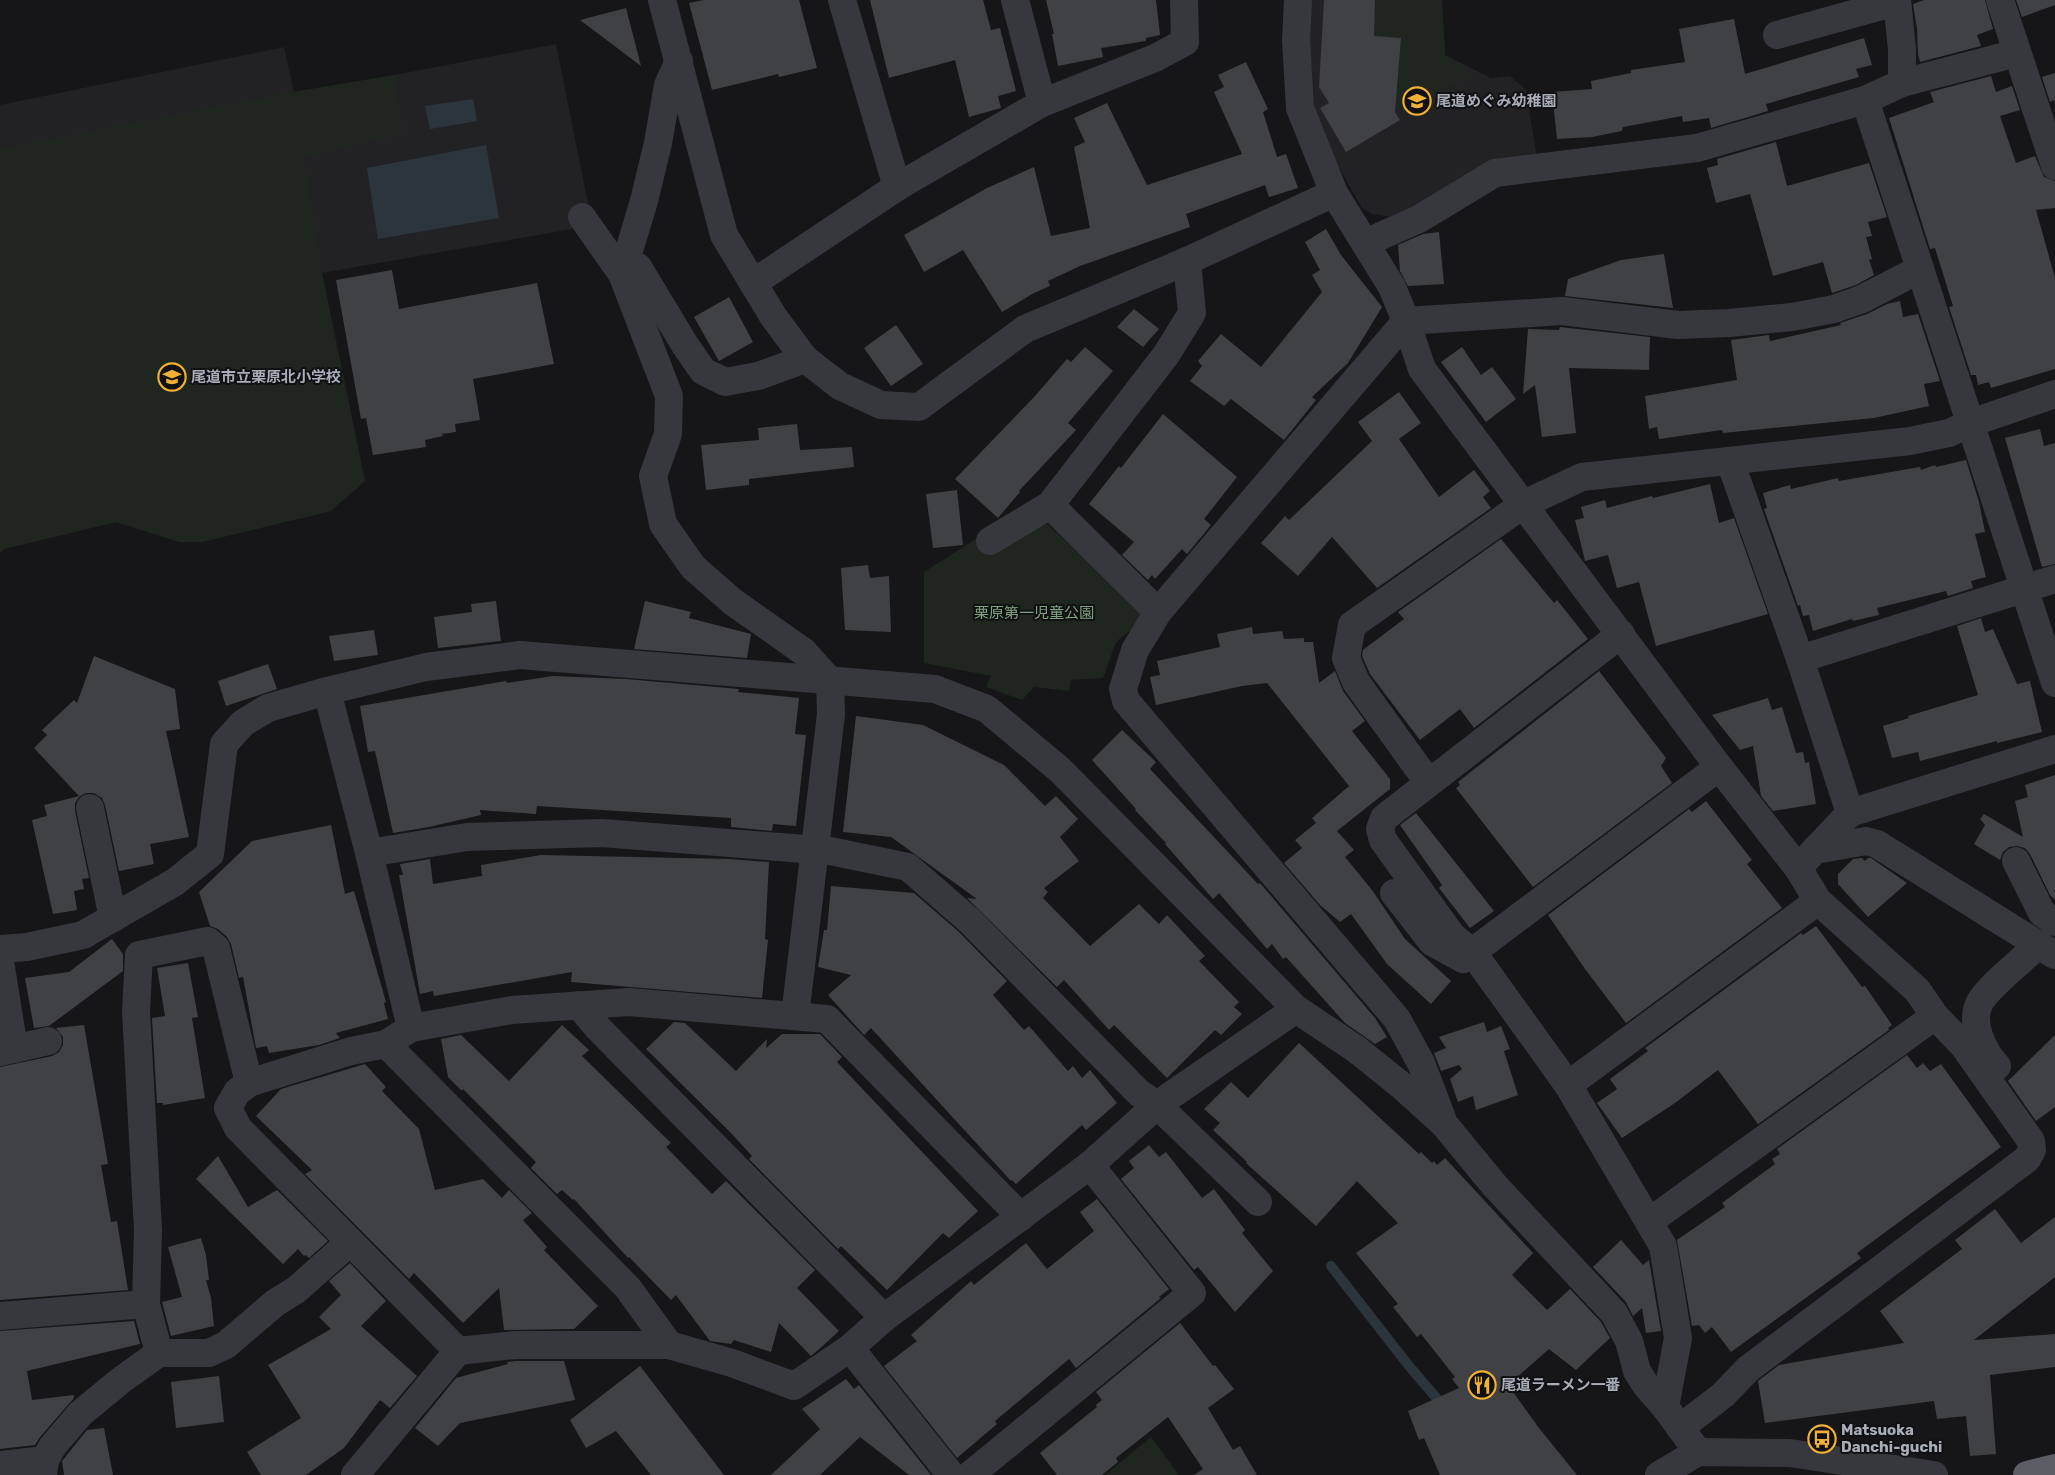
<svg xmlns="http://www.w3.org/2000/svg" width="2055" height="1475" viewBox="0 0 2055 1475" font-family="Rubik,'Noto Sans JP',sans-serif">
	<style>
		.built { fill: #222225 }
		.green { fill: #1e261f }
		.water { fill: #2c353c }
		.lines { fill: none; stroke-linecap: round; stroke-linejoin: round }
		.stream { stroke: #2c353c; stroke-width: 10 }
		.building { fill: #404145 }
		.minor { stroke: #37383d; stroke-width: 28 }
		.trunk { stroke: #5b5e65; stroke-width: 28 }
		.labels { text-anchor: middle; stroke-width: 4; stroke-linejoin: round; paint-order: stroke }
		.poi-label { font-size: 15px; font-weight: bold; fill: #a8adb8; stroke: #111113; text-anchor: start }
		.park-label { font-size: 15px; fill: #7fa381; stroke: #111113 }
	</style>
	<rect width="100%" height="100%" fill="#161618"/>
	<g class="built">
		<path d="M1310 0H1442L1445 55 1491 78 1510 76 1526 90 1537 158 1417 212 1392 217 1372 214 1362 208 1315 125 1306 93Z"/>
		<path d="M556 44 589 208 572 229 322 273 365 481 331 511 202 542H180L116 522 4 549 0 553V105L284 47 294 92 395 75Z"/>
	</g>
	<g class="green">
		<path d="M1375 0H1442L1445 55 1474 76 1394 110 1379 82 1397 83 1401 38 1374 37Z"/>
		<path d="M395 75 403 134 304 157 322 273 365 481 331 511 202 542H180L116 522 4 549 0 553V149L293 92Z"/>
		<path d="M1047 524 1139 608 1142 621 1116 642 1103 678 1071 680 1069 691 1034 687 1022 700 986 687 991 676 924 663V572L982 535 1029 530Z"/>
		<path d="M1151 1437 1179 1475H1105Z"/>
	</g>
	<g class="water">
		<path d="M473 99 477 121 430 129 425 106Z"/>
		<path d="M486 145 499 218 378 239 367 168Z"/>
	</g>
	<g class="lines">
		<path class="stream" d="M1331 1266 1409 1366 1445 1408"/>
	</g>
	<g class="building">
		<path d="M704 0H799L817 68 779 77 778 74 712 90 689 3Z"/>
		<path d="M870 0H983L991 30 1000 28 1016 91 998 96 1001 108 969 117 955 60 889 78Z"/>
		<path d="M1046 0H1156L1160 35 1146 38V41L1101 48 1103 57 1058 66 1052 34H1054Z"/>
		<path d="M1324 0H1375L1374 36 1401 38 1395 112 1400 120 1346 152 1320 108 1329 103 1319 87Z"/>
		<path d="M1924 0H1985L1993 29 1977 35 1981 46 1920 62 1918 54 1917 29 1913 4Z"/>
		<path d="M2016 0H2055V5L2022 17Z"/>
		<path d="M626 8 641 66 580 20Z"/>
		<path d="M1734 19 1745 74 1864 38 1872 65 1856 69 1859 77 1766 104 1768 111 1711 128 1709 118 1683 122 1682 116 1623 127 1622 131 1592 137 1557 139 1552 92 1592 89 1591 81 1631 73V70L1685 62 1679 29Z"/>
		<path d="M1246 62 1268 109 1263 112 1277 157 1286 154 1298 188 1269 197 1265 185 1186 214 1190 227 1080 266 1048 281 1050 286 1034 293 1002 312 963 250 924 272 904 235 987 188 1034 167 1051 236 1090 228 1074 147 1085 142 1074 118 1107 103 1147 185 1242 154 1214 92 1224 87 1218 75Z"/>
		<path d="M2055 73V100L2050 102 2042 77Z"/>
		<path d="M1991 76 1996 92 2012 86 2020 110 2000 116 2016 163 2035 156 2044 177 2055 181V208L2036 210 2055 278V369L1991 388 1989 382 1978 385 1976 375H1971L1949 307 1953 306 1935 248 1930 249 1889 118 1934 102 1930 92Z"/>
		<path d="M1776 142 1787 186 1869 163 1887 217 1868 222 1872 236 1866 237 1872 259 1869 260 1874 275 1856 285 1832 293 1823 262 1773 276 1750 194 1716 203 1707 168 1718 165 1717 159Z"/>
		<path d="M1326 229 1341 255 1382 307 1348 363 1312 397 1316 400 1284 440 1231 399 1224 406 1190 381 1202 366 1198 361 1221 334 1261 367 1322 292 1312 275 1320 270 1305 242Z"/>
		<path d="M1439 232 1444 284 1408 286 1400 271 1398 245 1423 234Z"/>
		<path d="M1664 254 1673 308 1565 296 1568 279 1621 260Z"/>
		<path d="M392 270 399 309 537 283 554 364 473 379 480 420 455 424 456 432 442 434 443 436 425 440 426 447 373 455 366 418 361 419 336 280Z"/>
		<path d="M729 297 753 342 719 361 694 317Z"/>
		<path d="M1900 301 1903 317 1918 314 1940 381 1924 384 1929 406 1874 418 1723 433 1722 430 1659 439 1657 427 1649 429 1645 396 1737 380 1731 340 1769 335 1770 341 1841 325 1840 323 1867 314 1887 304Z"/>
		<path d="M1134 309 1159 329 1143 347 1117 327Z"/>
		<path d="M896 325 923 364 891 386 864 348Z"/>
		<path d="M1560 327 1650 337 1649 370 1569 368 1576 433 1542 437 1535 385 1523 394 1528 329 1559 330Z"/>
		<path d="M1085 347 1113 371 1068 423 1076 430 1019 491 1020 492 998 518 955 479 1035 396 1067 359 1071 362Z"/>
		<path d="M1462 347 1481 375 1492 367 1516 399 1486 422 1441 362Z"/>
		<path d="M1399 392 1421 423 1399 439 1439 497 1474 470 1490 491 1483 497 1491 508 1377 588 1332 537 1298 576 1261 543 1285 516 1289 520 1372 441 1358 422Z"/>
		<path d="M1163 414 1237 477 1204 519 1211 525 1187 554 1182 549 1155 579 1152 575 1148 580 1122 555 1134 542 1089 504 1119 466 1121 468Z"/>
		<path d="M797 424 800 450 852 447 854 467 749 479V485L706 490 701 445 759 440 758 428Z"/>
		<path d="M2040 429 2044 446 2055 443V564L2042 567 2005 438Z"/>
		<path d="M1966 460 1979 502 1985 532 1975 534 1986 577 1971 581 1973 588 1948 596 1946 591 1877 608 1879 615 1853 621 1852 619 1813 631 1809 615 1803 616 1800 605 1798 606 1764 509 1767 508 1763 493 1790 485 1791 489 1838 478 1839 481 1920 467 1921 470 1935 465 1936 467Z"/>
		<path d="M1710 484 1719 523 1734 518 1768 614 1656 646 1639 582 1617 588 1608 555 1585 561 1575 520 1584 518 1581 507 1605 500 1607 508 1652 496 1653 498Z"/>
		<path d="M957 490 963 545 933 548 926 494Z"/>
		<path d="M1501 539 1554 603 1557 600 1588 639 1474 728 1460 709 1420 740 1370 674 1362 656 1363 650 1404 619 1398 612Z"/>
		<path d="M868 565 870 578 889 576 891 632 845 630 841 568Z"/>
		<path d="M496 601 501 641 438 648 434 617 472 612 471 604Z"/>
		<path d="M645 601 691 612 689 618 751 634 747 658 634 649Z"/>
		<path d="M1981 618 1985 632 1993 629 2017 684 2030 681 2042 732 1997 743V741L1920 761 1918 752 1892 758 1883 726 1909 718 1908 716 1978 695 1957 626Z"/>
		<path d="M1252 627 1253 634 1282 631 1284 639 1304 638V642H1313L1319 683 1335 671 1343 691 1365 721 1352 731 1390 779V789L1337 831 1354 850 1345 857 1372 890 1405 939 1451 981 1431 1004 1387 964 1351 914 1340 922 1320 905 1284 863 1302 848 1295 840 1316 823 1312 818 1349 786 1267 683 1242 686 1156 705 1150 677 1160 675 1157 661 1220 647 1217 634Z"/>
		<path d="M374 630 378 655 334 661 329 636Z"/>
		<path d="M94 656 175 689 180 729 166 731 189 837 150 844 154 864 119 871 105 805 102 798 94 793H86L80 796 75 803V811L89 878 82 879 84 889 74 891 77 910 53 914 32 820 47 816 44 805 79 796 34 748 47 735 42 730 74 700 77 703Z"/>
		<path d="M268 664 277 689 226 706 218 681Z"/>
		<path d="M1599 671 1666 758 1661 766 1672 783 1533 887 1456 788 1460 785 1458 782Z"/>
		<path d="M553 676 626 679 739 689 738 692 799 698 795 734 806 735 796 826 773 824 772 831 731 827V818L537 806 536 814 480 810 481 815 429 827 393 833 375 751 368 752 360 706 506 681 507 683Z"/>
		<path d="M1768 698 1772 710 1782 707 1796 753 1803 752 1805 763 1809 762 1816 804 1773 811 1761 796 1753 746 1740 750 1712 715Z"/>
		<path d="M856 716 923 725 1004 765 1045 806 1056 796 1078 819 1060 837 1079 861 1044 888 1048 892 1043 898 1090 946 1139 904 1159 924 1167 915 1205 956 1199 961 1239 1002 1234 1007 1242 1014 1221 1035 1215 1030 1167 1078 1114 1025 1109 1030 1064 980 1057 987 967 898 977 899 891 837 843 832Z"/>
		<path d="M1122 730 1156 762 1150 769 1258 884 1260 883 1375 1018 1387 1037 1375 1044 1345 1023 1286 957 1283 959 1272 944 1267 949 1219 893 1213 899 1165 844 1166 843 1135 810 1136 809 1092 760Z"/>
		<path d="M2055 775V900L2050 895 2030 854 2025 848 2017 846 2009 847 2003 852 2000 860 1974 844 1985 825 1980 819 1984 814 2023 837 2015 801 2028 797 2025 785Z"/>
		<path d="M1706 801 1752 860 1747 864 1782 908 1626 1023 1585 969 1548 915 1689 809 1692 812Z"/>
		<path d="M1416 813 1494 911 1470 928 1439 888 1442 885 1400 825Z"/>
		<path d="M331 825 345 894 354 891 386 1002 384 1003 388 1019 336 1033 340 1038 319 1045 269 1053 267 1046 256 1048 243 977 239 978 231 944 227 937 218 929 210 926 199 892 252 841Z"/>
		<path d="M541 855 729 859 769 862 765 939 768 940 762 998 571 982 572 972 434 996 433 991 420 994 399 875H403L400 864 430 859 433 884 482 876 481 865Z"/>
		<path d="M1862 858 1865 861 1868 858H1871L1907 883 1868 917 1838 884V874L1853 859Z"/>
		<path d="M831 886 914 893 959 932 1007 981 993 995 1024 1030 1029 1026 1068 1071 1073 1066 1082 1078 1090 1070 1117 1103 1086 1130 1082 1125 1016 1184 1012 1180 1011 1181 871 1028 864 1035 828 995 851 975 818 967 824 930H827Z"/>
		<path d="M1816 926 1862 987 1865 986 1892 1025 1888 1028 1889 1030 1758 1124 1718 1070 1675 1103 1622 1138 1597 1103 1617 1089 1610 1079 1648 1051 1645 1048 1801 933 1803 935Z"/>
		<path d="M112 939 123 954V971L49 1026 34 1028 25 978 69 972Z"/>
		<path d="M188 963 198 1017 192 1018 205 1098 163 1105V1103H157L152 1018 165 1016 157 968Z"/>
		<path d="M674 1022 685 1023 736 1071 767 1039 766 1048 782 1034H820L842 1057 837 1062 978 1211 949 1238 943 1233 887 1290 841 1246 838 1249 749 1159 752 1156 731 1133 646 1049Z"/>
		<path d="M1484 1022 1487 1032 1501 1026 1510 1049 1504 1051 1518 1095 1476 1110 1473 1096 1458 1102 1450 1079 1462 1069 1459 1065 1441 1071 1434 1053 1446 1048 1439 1037Z"/>
		<path d="M84 1025 108 1164 101 1165 111 1222 117 1221 128 1290 0 1300V1067L52 1056 59 1052 63 1045V1037L56 1028Z"/>
		<path d="M562 1025 589 1050 582 1056 671 1143 666 1147 712 1194 726 1181 815 1270 797 1288 839 1331 817 1351 811 1356 779 1323 771 1352 734 1340 731 1344 710 1341 676 1295 671 1300 629 1257 628 1258 574 1199 573 1200 562 1190 557 1194 531 1168 536 1162 463 1089 462 1091 448 1077 441 1039 461 1035 509 1081Z"/>
		<path d="M2055 1035V1107L2036 1121 2008 1081Z"/>
		<path d="M1299 1043 1419 1154 1421 1152 1432 1163 1434 1161 1437 1165 1445 1158 1533 1253 1512 1275 1547 1310 1570 1289 1601 1322 1610 1338 1576 1370 1549 1349 1508 1385 1539 1428 1577 1475H1440L1424 1438 1419 1440 1408 1411 1459 1388 1452 1379 1455 1377 1421 1334 1417 1337 1393 1307 1398 1304 1356 1253 1398 1223 1357 1181 1316 1226 1246 1163 1247 1162 1213 1130 1220 1123 1204 1109 1231 1082 1248 1098Z"/>
		<path d="M1907 1055 1917 1068 1923 1063 1930 1071 1941 1064 2001 1147 1857 1253 1861 1258 1731 1352 1712 1327 1705 1333 1699 1325 1692 1326 1677 1240 1725 1207 1722 1203 1775 1164 1772 1159 1780 1154 1777 1149Z"/>
		<path d="M365 1064 386 1087 382 1091 419 1129 435 1190 483 1179 502 1198 509 1190 532 1213 523 1220 547 1247 544 1250 598 1306 574 1329 504 1330 499 1288 463 1323 414 1273 409 1279 305 1174 312 1170 256 1116 281 1089Z"/>
		<path d="M1149 1145 1159 1157 1166 1152 1202 1198 1214 1189 1245 1230 1242 1233 1273 1271 1235 1312 1198 1267 1194 1270 1121 1179 1134 1168 1129 1161Z"/>
		<path d="M218 1156 248 1207 277 1190 328 1241 309 1258 306 1255 304 1256 298 1249 283 1264 196 1179Z"/>
		<path d="M1097 1199 1169 1289 1159 1297 1161 1298 1076 1368 1069 1359 995 1421 997 1424 957 1458 884 1366 917 1341 911 1335 971 1281 974 1285 1026 1243 1047 1269 1094 1231 1080 1212Z"/>
		<path d="M1995 1209 2021 1243 2055 1217V1277L1974 1340 2055 1334V1367L1990 1375 1996 1454 1970 1456 1966 1416 1937 1419 1934 1401 1765 1423 1758 1381 1779 1365 1904 1343 1880 1311 1962 1249 1955 1240Z"/>
		<path d="M201 1238 206 1255 209 1280H206L211 1298 214 1326 171 1336 162 1302 182 1297 168 1247Z"/>
		<path d="M1621 1240 1643 1265 1649 1260 1661 1331 1646 1333 1642 1308 1633 1316 1626 1302 1593 1267Z"/>
		<path d="M350 1263 386 1301 361 1326 417 1376 390 1408 380 1400 344 1448 306 1475H261L247 1452 301 1418 268 1365 331 1329 319 1317 341 1295 329 1281Z"/>
		<path d="M134 1321 140 1344 27 1371 32 1400 74 1395V1398L40 1437 35 1445 0 1449V1331Z"/>
		<path d="M1180 1323 1213 1366 1215 1365 1234 1389 1208 1408 1233 1450 1240 1446 1257 1475H1194L1203 1469 1168 1417 1116 1458 1118 1462 1102 1475H1057L1040 1453 1097 1407 1096 1405 1102 1400 1096 1392Z"/>
		<path d="M516 1361H564L575 1400 460 1423 438 1446 415 1428 456 1378 508 1364 507 1362Z"/>
		<path d="M640 1366 724 1475H651L616 1431 586 1448 570 1420Z"/>
		<path d="M219 1376 224 1422 176 1428 171 1382Z"/>
		<path d="M846 1379 854 1389 859 1385 931 1475H909L860 1437 820 1475H771L820 1429 802 1409Z"/>
		<path d="M104 1428 113 1475H64L62 1461 87 1430Z"/>
	</g>
	<g class="lines">
		<g class="minor">
			<path d="M662 0 724 235 773 316 805 359 840 386 881 405 919 407 1025 329 1187 261 1334 193"/>
			<path d="M842 0 897 187"/>
			<path d="M1015 0 1042 103"/>
			<path d="M1298 0 1296 40 1300 108 1334 193 1392 287 1406 321 1158 612 1135 650 1123 689 1126 701 1397 1019 1421 1063 1442 1118"/>
			<path d="M1897 0 1902 49V83"/>
			<path d="M2000 0 2055 166"/>
			<path d="M1777 35 1896 2"/>
			<path d="M679 61 668 85 658 143 644 201 622 274 669 396 668 434 653 476 663 524 693 567 733 602 804 652 830 681 831 714 795 1016"/>
			<path d="M1865 100 2055 683"/>
			<path d="M582 217 622 274"/>
			<path d="M1365 243 1419 219 1495 173 1697 148 1865 100 1902 83 2017 53"/>
			<path d="M624 266 638 267 685 345 703 371 725 382 758 376 805 359"/>
			<path d="M753 283 897 187 1042 103 1155 58 1185 42 1184 0"/>
			<path d="M1730 461 1800 659 1850 813"/>
			<path d="M1050 505 1158 612"/>
			<path d="M990 541 1050 505 1166 355 1192 313 1187 261"/>
			<path d="M1621 634 1384 818 1380 829 1383 840 1452 936 1473 953 1568 1085 1663 1246 1678 1338 1665 1407 1698 1452"/>
			<path d="M1800 659 2055 579"/>
			<path d="M327 691 369 853 411 1028"/>
			<path d="M1428 782 1356 682 1346 658 1352 625 1524 504 1582 477 1910 441 1949 433 1971 423 2055 394"/>
			<path d="M90 808 113 918"/>
			<path d="M1815 850 1866 841 1877 844 2055 955"/>
			<path d="M369 853 467 837 602 833 830 851 908 867 970 921 1139 1093 1157 1105 1258 1202"/>
			<path d="M2016 861 2042 913 2055 922"/>
			<path d="M1798 868 1850 813 2055 749"/>
			<path d="M1394 893 1432 942 1463 959 1719 767"/>
			<path d="M0 949 27 947 83 935 175 882 210 854 224 744 243 723 268 708 327 691 426 667 520 655 935 689 987 709 1060 770 1296 1009 1356 1049 1402 1086 1444 1124 1495 1186 1614 1313 1629 1341 1637 1371 1645 1384 1665 1407"/>
			<path d="M0 961 14 1049"/>
			<path d="M579 1005 598 1028 884 1318"/>
			<path d="M386 1044 351 1051 249 1083 237 1092 228 1108 238 1128 458 1351"/>
			<path d="M0 1052 48 1041"/>
			<path d="M1997 1066C1983 1051 1969 1023 1980 1002 1988 987 2025 958 2039 944"/>
			<path d="M1568 1085 1818 901"/>
			<path d="M1650 1221 1935 1016"/>
			<path d="M0 1316 146 1304"/>
			<path d="M669 1345 628 1288 386 1044 411 1028 512 1010 629 1002 827 1019 1021 1217"/>
			<path d="M850 1348 951 1475"/>
			<path d="M159 1353H209L226 1345 275 1303 296 1290 350 1242"/>
			<path d="M1680 1428 1723 1395 1748 1369 2027 1159 2032 1150 2031 1141 1963 1045 1935 1016 1917 990 1818 901 1798 868 1719 767 1422 369 1406 321 1562 311 1678 325 1729 323 1792 317 1834 309 1862 299 1920 269"/>
			<path d="M0 1465 45 1460"/>
			<path d="M43 1475 45 1460 52 1447 80 1414 120 1381 159 1353 146 1304 148 1230 136 1011 139 955 208 941 216 948 249 1083"/>
			<path d="M355 1475 458 1351 515 1345H669L732 1363 794 1386 850 1348 884 1318 1090 1165 1157 1105 1296 1009"/>
			<path d="M970 1475 1192 1293 1090 1165"/>
			<path d="M1659 1475 1698 1452 1790 1453 1934 1475"/>
		</g>
		<path class="trunk" d="M2027 1475 2055 1468"/>
	</g>
	<defs>
		<g id="school-ring" transform="scale(1.4375)"><circle r="9.5" fill="#111113" stroke="#f2b134" stroke-width="1.5"/><path d="M0-5L7-2L0 1L-7-2ZM-4 1L0 2.5L4 1V4Q0 6-4 4Z" fill="#f2b134"/></g>
		<g id="restaurant-ring" transform="scale(1.4375)"><circle r="9.5" fill="#111113" stroke="#f2b134" stroke-width="1.5"/><path d="M-5-6h1v4h1v-4h1v4h1v-4h1v5L-1.5 .5V6h-2V.5L-5-1ZM5-6V6H3V1.5H1.5Q1.5-4 5-6Z" fill="#f2b134"/></g>
		<g id="bus-ring" transform="scale(1.4375)"><circle r="9.5" fill="#111113" stroke="#f2b134" stroke-width="1.5"/><path d="M-5-6H5V4H4V6H2V4H-2V6H-4V4H-5ZM-3.5-4V0h7V-4ZM-3.5 1.2v1.5H-2V1.2ZM2 1.2v1.5H3.5V1.2Z" fill="#f2b134"/></g>
	</defs>
	<g fill-rule="evenodd">
		<use href="#school-ring" x="1417" y="101"/>
		<use href="#school-ring" x="172" y="377"/>
		<use href="#restaurant-ring" x="1482" y="1385"/>
		<use href="#bus-ring" x="1822" y="1439"/>
	</g>
	<g class="labels">
		<g class="poi-label">
			<text x="1436" y="106">尾道めぐみ幼稚園</text>
			<text x="191" y="382">尾道市立栗原北小学校</text>
			<text x="1501" y="1390">尾道ラーメン一番</text>
			<text x="1841" y="1435">Matsuoka<tspan x="1841" dy="17">Danchi-guchi</tspan></text>
		</g>
		<g class="park-label">
			<text x="1034" y="618">栗原第一児童公園</text>
		</g>
	</g>
</svg>
